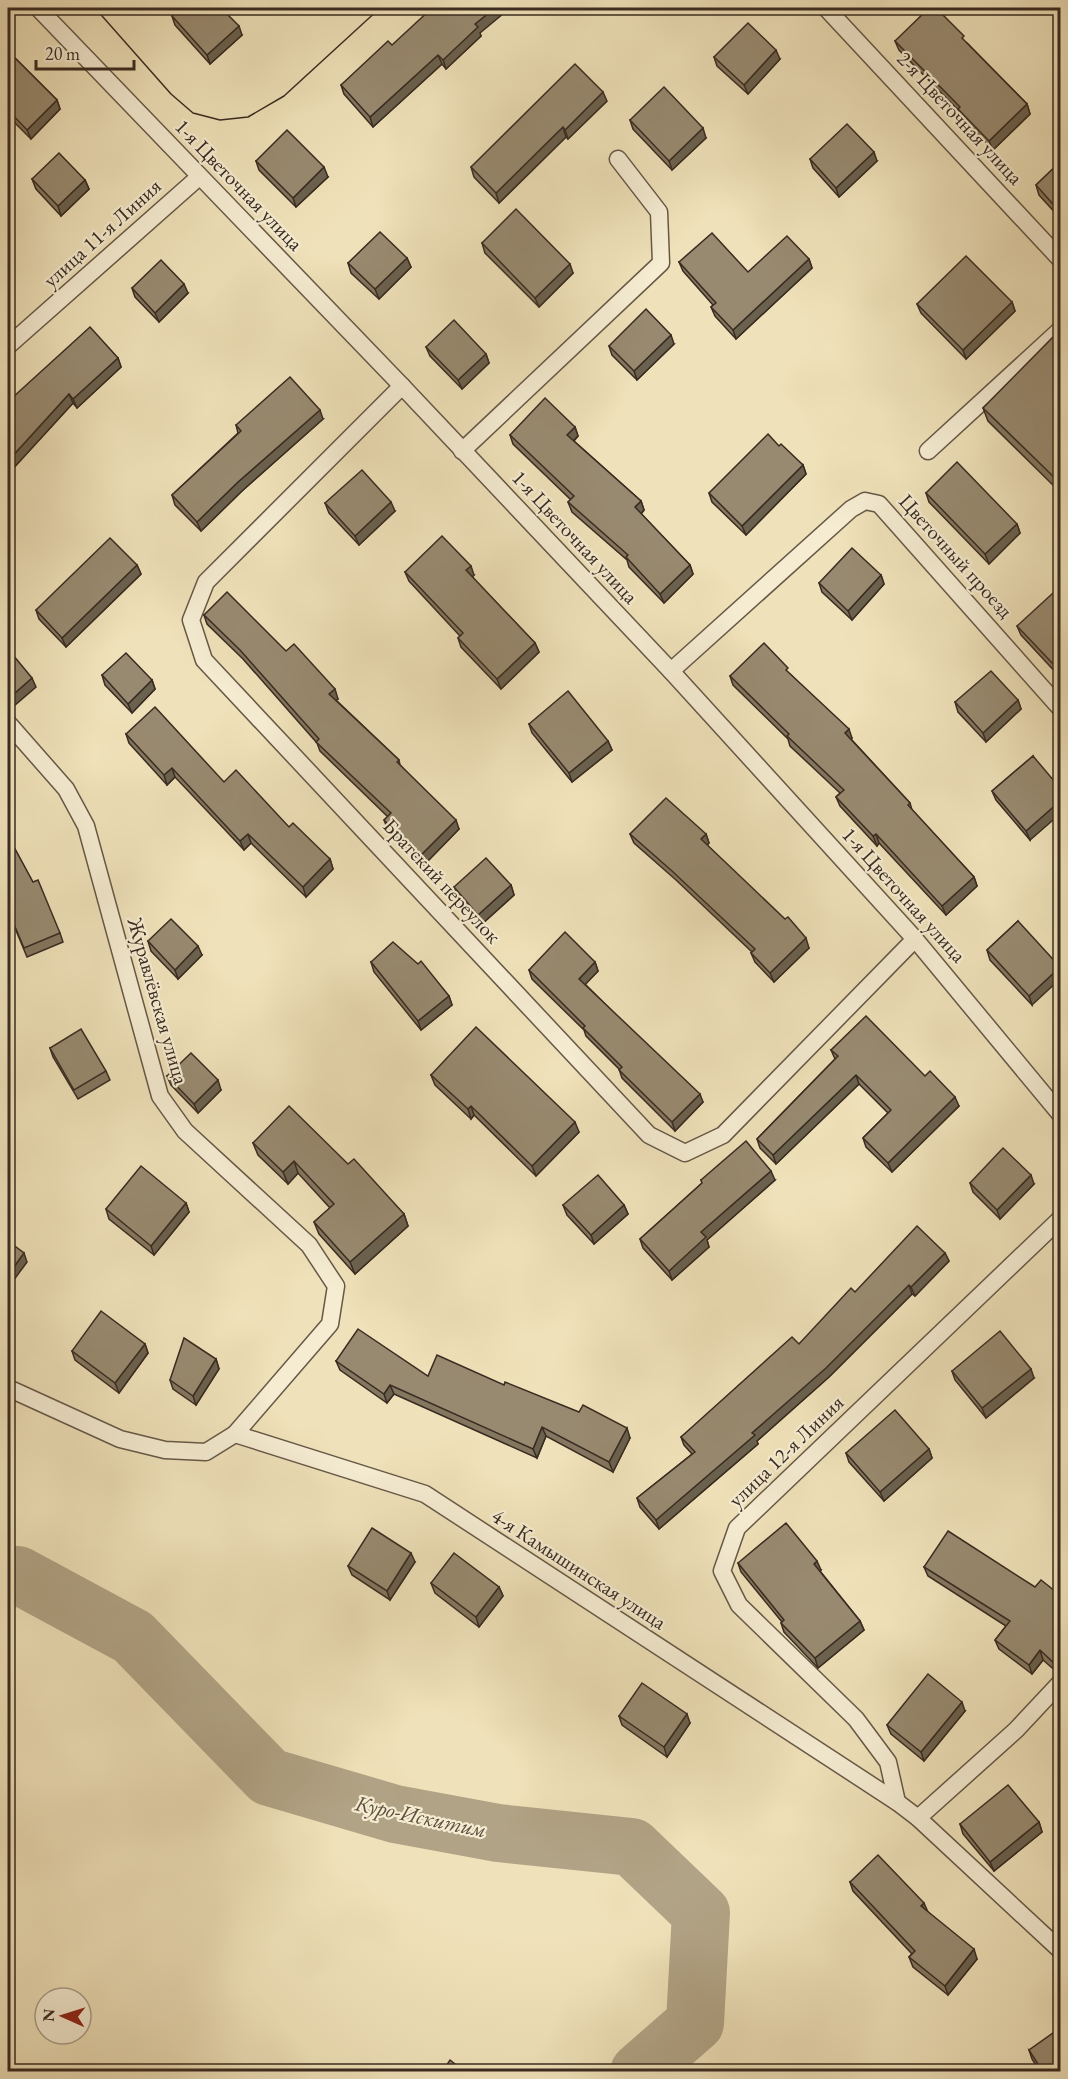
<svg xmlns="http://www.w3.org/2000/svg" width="1068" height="2079" viewBox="0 0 1068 2079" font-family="'EB Garamond',serif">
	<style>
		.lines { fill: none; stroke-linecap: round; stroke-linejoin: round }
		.river { stroke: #b1a385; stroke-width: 58 }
		.service-casing { stroke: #665847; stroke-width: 19 }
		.service { stroke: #f5ecd2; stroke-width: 16 }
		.tram { stroke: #392b21; stroke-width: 1.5 }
		.wall { fill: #837760; stroke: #392b21; stroke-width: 1.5 }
		.shaded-wall { fill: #6a614e; stroke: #392b21; stroke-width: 1.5 }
		.building { fill: #988a70; stroke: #392b21; stroke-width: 1.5 }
		.labels { text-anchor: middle; stroke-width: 4.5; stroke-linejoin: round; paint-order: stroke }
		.street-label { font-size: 21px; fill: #392b21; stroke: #f5ecd2 }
		.water-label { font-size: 22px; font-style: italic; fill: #5d4f3f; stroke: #f5ecd2 }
	</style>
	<rect width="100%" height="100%" fill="#efe1b9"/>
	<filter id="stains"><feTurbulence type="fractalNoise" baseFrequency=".00333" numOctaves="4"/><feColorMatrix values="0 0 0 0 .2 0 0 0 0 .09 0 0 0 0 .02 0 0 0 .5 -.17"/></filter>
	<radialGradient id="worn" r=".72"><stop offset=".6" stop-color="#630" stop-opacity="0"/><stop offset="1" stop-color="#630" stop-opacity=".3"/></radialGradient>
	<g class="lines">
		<path class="river" d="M8 1574 18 1575 133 1637 269 1777 395 1814 498 1833 632 1847 701 1913 695 2023 639 2072"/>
		<g class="service-casing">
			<g id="service">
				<path d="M38 8 402 386 671 671 915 939 1060 1114"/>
				<path d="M826 8 1060 259"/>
				<path d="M8 346 199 177"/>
				<path d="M402 386 206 582 191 620 204 660 649 1135 685 1153 723 1135 915 939"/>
				<path d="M462 451 661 263 659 212 618 159"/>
				<path d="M928 451 1060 330"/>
				<path d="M671 671 851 509 865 501 879 504 1060 708"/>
				<path d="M8 723 66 789 86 826 160 1096 185 1131 309 1245 336 1286 330 1324 235 1434"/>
				<path d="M8 1388 120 1439 165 1450 206 1452 235 1434 425 1494 897 1802 918 1818 1060 1950"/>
				<path d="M897 1802 888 1762 856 1719 739 1605 722 1571 737 1528 1060 1219"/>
				<path d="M918 1818 1016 1730 1060 1683"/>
			</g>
		</g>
		<use href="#service" class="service"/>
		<path class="tram" d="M95 8 171 94 193 113 220 120 248 117 284 96 380 8"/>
	</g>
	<g class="wall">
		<path d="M172 16 242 35 210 64 175 25Z"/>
		<path d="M480 33 481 36 446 69 442 64 373 127 344 94 341 85 392 45Z"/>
		<path d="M895 41 967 43 1027 104 1030 114 993 150 961 118 959 111 899 50Z"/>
		<path d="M8 51 57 100 60 109 31 139 8 116Z"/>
		<path d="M714 57 780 59 748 94 717 66Z"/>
		<path d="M607 101 568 139 566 137 499 203 474 177 471 167Z"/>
		<path d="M630 120 706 138 672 170 633 129Z"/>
		<path d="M810 159 877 161 839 197 813 168Z"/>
		<path d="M256 161 328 177 296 207 259 170Z"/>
		<path d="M1060 162V218L1039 195 1036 185Z"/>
		<path d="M32 179 85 180 89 189 61 216 36 189Z"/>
		<path d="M482 243 573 273 539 307 485 253Z"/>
		<path d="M407 258 411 267 379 299 351 273 348 263Z"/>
		<path d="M809 259 812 268 736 339 715 316 711 307 713 305 683 271 679 262 748 272Z"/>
		<path d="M132 288 188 293 159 322 135 297Z"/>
		<path d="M1012 302 1015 311 966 359 921 313 917 304Z"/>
		<path d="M1060 337V492L988 421 983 408Z"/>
		<path d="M674 344 637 380 612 355 609 346Z"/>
		<path d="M426 347 486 354 489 363 462 389 430 356Z"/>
		<path d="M118 358 121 367 77 408 73 403 8 474V396L12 398Z"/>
		<path d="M323 419 242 491 201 531 175 505 172 495 238 433 236 425Z"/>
		<path d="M575 427 578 436 574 441 641 501 644 510 641 514 690 565 693 574 664 603 629 567 627 560 572 512 568 502 571 500 513 444 510 435Z"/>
		<path d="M779 446 803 465 806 474 746 535 712 502 709 493Z"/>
		<path d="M926 493 1017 524 1020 533 989 564 929 502Z"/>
		<path d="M325 503 395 511 359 545 329 513Z"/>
		<path d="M137 565 141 574 66 647 39 619 36 610Z"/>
		<path d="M405 572 474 575 472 577 535 643 539 652 501 689 461 647 458 638 460 636 409 581Z"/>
		<path d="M881 575 884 584 852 620 822 592 819 583Z"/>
		<path d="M1060 601V677L1021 635 1017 626Z"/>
		<path d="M204 615 286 651 338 699 336 700 399 760 400 765 459 829 424 865 388 830 384 820 388 817 320 751 317 743 243 659 207 624Z"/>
		<path d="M102 675 152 680 155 689 132 713 105 685Z"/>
		<path d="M791 675 852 738 851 739 910 803 912 810 974 877 977 886 946 915 879 843 877 846 840 806 836 797 840 793 790 746 788 739 733 685 730 676Z"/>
		<path d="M1018 700 1021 709 986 742 958 712 955 702Z"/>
		<path d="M529 724 608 741 612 750 572 782 532 733Z"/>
		<path d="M126 734 224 782 289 827 330 859 333 869 306 897 251 843 244 850 175 777 167 785 129 743Z"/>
		<path d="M1033 756 1030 840 996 800 992 791Z"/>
		<path d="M630 834H706L709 843 707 845 809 948 774 982 755 962 751 953 752 952 676 880 634 843Z"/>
		<path d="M8 836 60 933 63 942 27 957 8 911Z"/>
		<path d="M511 885 514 895 482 924 457 896 454 887Z"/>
		<path d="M1018 921 1032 1005 990 960 987 950Z"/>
		<path d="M148 941 202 955 178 979 151 951Z"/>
		<path d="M371 962 449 996 452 1005 421 1030 374 972Z"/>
		<path d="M595 962 598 971 585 984 703 1102 675 1131 622 1078 619 1069 586 1036 584 1030 532 979 529 970Z"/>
		<path d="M50 1048 106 1071 110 1080 78 1099 53 1057Z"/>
		<path d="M831 1050 925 1076 959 1106 892 1172 866 1147 863 1138 888 1113 859 1084 776 1164 760 1148 757 1139 835 1059Z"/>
		<path d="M431 1075 579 1132 536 1176 474 1115 471 1119 435 1085Z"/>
		<path d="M167 1076 221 1090 198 1113 171 1085Z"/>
		<path d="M253 1143 348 1164 404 1214 408 1226 355 1274 319 1234 314 1222 330 1208 298 1173 288 1184 258 1155Z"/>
		<path d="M701 1180H775L707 1240 709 1247 672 1280 643 1248 640 1239 702 1183Z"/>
		<path d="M970 1183 1034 1184 1000 1219 973 1192Z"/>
		<path d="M186 1203 189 1212 154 1255 109 1219 106 1209Z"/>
		<path d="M563 1205H624L628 1214 594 1244 567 1215Z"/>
		<path d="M945 1253 949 1261 915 1296 912 1294 829 1377 757 1441 758 1444 659 1529 640 1507 637 1498 692 1454 684 1445 681 1437 799 1344 855 1292Z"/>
		<path d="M1060 1270V1285L1056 1274Z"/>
		<path d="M145 1344 148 1353 119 1393 75 1360 72 1351Z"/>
		<path d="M216 1359 219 1369 196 1405 173 1389 170 1380Z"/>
		<path d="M336 1361 428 1376 504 1385 630 1438 613 1472 546 1436 537 1458 394 1394 387 1403 340 1370Z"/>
		<path d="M952 1371 1034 1378 986 1418 955 1380Z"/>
		<path d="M929 1449 932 1458 884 1501 849 1462 846 1453Z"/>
		<path d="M415 1562 390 1600 352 1575 348 1566Z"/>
		<path d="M738 1563 821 1570 820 1571 860 1621 864 1630 818 1668 784 1632 781 1623 782 1622 741 1572Z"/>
		<path d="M924 1567 1035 1587 1060 1595V1673H1058L1043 1660 1032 1674 999 1649 995 1640 1006 1626 928 1576Z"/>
		<path d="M431 1583 499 1587 503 1596 479 1627 435 1593Z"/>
		<path d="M965 1711 924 1761 891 1734 887 1725Z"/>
		<path d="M619 1716 690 1723 667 1757 622 1725Z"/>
		<path d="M1039 1822 1042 1832 994 1871 963 1834 960 1824Z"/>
		<path d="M850 1882 927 1911 977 1959 948 1995 913 1967 909 1957 912 1954 853 1891Z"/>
		<path d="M1029 2050 1060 2072H1040L1032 2059Z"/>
	</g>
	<g class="shaded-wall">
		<path d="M495 8H510L480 33 481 36 446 69 443 60 475 24Z"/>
		<path d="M239 26 242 35 210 64 207 55Z"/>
		<path d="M776 50 780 59 748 94 744 85Z"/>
		<path d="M438 55 442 64 373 127 370 117Z"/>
		<path d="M603 92 607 101 568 139 565 130Z"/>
		<path d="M57 100 60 109 31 139 27 130Z"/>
		<path d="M1027 104 1030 114 993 150 989 141Z"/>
		<path d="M563 127 566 137 499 203 496 193Z"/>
		<path d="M703 128 706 138 672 170 669 161Z"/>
		<path d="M874 152 877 161 839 197 836 188Z"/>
		<path d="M324 167 328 177 296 207 293 198Z"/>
		<path d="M85 180 89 189 61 216 58 206Z"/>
		<path d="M407 258 411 267 379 299 375 289Z"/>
		<path d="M809 259 812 268 736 339 733 330Z"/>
		<path d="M570 264 573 273 539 307 535 298Z"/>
		<path d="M184 284 188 293 159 322 155 313Z"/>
		<path d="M1012 302 1015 311 966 359 963 350Z"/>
		<path d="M671 335 674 344 637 380 634 371Z"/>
		<path d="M486 354 489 363 462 389 458 380Z"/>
		<path d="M118 358 121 367 77 408 73 399Z"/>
		<path d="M69 394 73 403 8 474V461Z"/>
		<path d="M320 410 323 419 242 491 201 531 197 522 238 482Z"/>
		<path d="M575 427 578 436 570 444 567 435Z"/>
		<path d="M803 465 806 474 746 535 742 526Z"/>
		<path d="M641 501 644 510 638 517 635 507Z"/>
		<path d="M391 502 395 511 359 545 355 536Z"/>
		<path d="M1017 524 1020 533 989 564 985 554Z"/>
		<path d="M137 565 141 574 66 647 62 638Z"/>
		<path d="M690 565 693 574 664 603 660 594Z"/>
		<path d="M471 566 474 575 470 580 466 570Z"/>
		<path d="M881 575 884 584 852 620 848 611Z"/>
		<path d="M535 643 539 652 501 689 497 679Z"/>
		<path d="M1060 664V677L1057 668Z"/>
		<path d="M32 678 36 687 8 711V699Z"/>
		<path d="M152 680 155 689 132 713 128 704Z"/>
		<path d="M335 689 338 699 333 703 329 694Z"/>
		<path d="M1018 700 1021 709 986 742 983 733Z"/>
		<path d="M849 729 852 738 849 742 845 733Z"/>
		<path d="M608 741 612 750 572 782 569 773Z"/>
		<path d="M172 768 175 777 167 785 164 775Z"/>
		<path d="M1060 801V814L1030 840 1026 831Z"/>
		<path d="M456 820 459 829 424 865 420 856Z"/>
		<path d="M248 834 251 843 244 850 240 841Z"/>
		<path d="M706 834 709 843 704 848 701 839Z"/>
		<path d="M876 834 879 843 877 846 873 836Z"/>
		<path d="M330 859 333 869 306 897 303 887Z"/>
		<path d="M974 877 977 886 946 915 942 906Z"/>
		<path d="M511 885 514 895 482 924 478 915Z"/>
		<path d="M806 938 809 948 774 982 770 973Z"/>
		<path d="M198 946 202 955 178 979 175 970Z"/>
		<path d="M595 962 598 971 583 987 579 979Z"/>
		<path d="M1060 967V979L1032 1005 1029 996Z"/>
		<path d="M449 996 452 1005 421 1030 418 1021Z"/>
		<path d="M856 1075 859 1084 776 1164 773 1155Z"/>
		<path d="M218 1080 221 1090 198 1113 194 1104Z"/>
		<path d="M700 1094 703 1102 675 1131 672 1122Z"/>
		<path d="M955 1097 959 1106 892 1172 888 1163Z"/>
		<path d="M471 1106 474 1115 471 1119 468 1109Z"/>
		<path d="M575 1122 579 1132 536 1176 532 1166Z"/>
		<path d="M294 1161 298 1173 288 1184 283 1172Z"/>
		<path d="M771 1171 775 1180 707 1240 709 1247 672 1280 669 1271 701 1232Z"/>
		<path d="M1031 1175 1034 1184 1000 1219 997 1210Z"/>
		<path d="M186 1203 189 1212 154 1255 151 1246Z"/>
		<path d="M624 1205 628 1214 594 1244 591 1235Z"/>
		<path d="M404 1214 408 1226 355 1274 350 1262Z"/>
		<path d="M24 1253 27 1262 8 1288V1275Z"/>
		<path d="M945 1253 949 1261 915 1296 911 1287Z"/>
		<path d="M909 1285 912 1294 829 1377 757 1441 758 1444 659 1529 656 1520 752 1433Z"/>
		<path d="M145 1344 148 1353 119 1393 115 1383Z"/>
		<path d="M216 1359 219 1369 196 1405 193 1396Z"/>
		<path d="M1031 1369 1034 1378 986 1418 982 1408Z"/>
		<path d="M390 1385 394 1394 387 1403 384 1394Z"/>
		<path d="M542 1427 546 1436 537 1458 533 1449Z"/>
		<path d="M627 1428 630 1438 613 1472 609 1462Z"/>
		<path d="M929 1449 932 1458 884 1501 880 1492Z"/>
		<path d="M411 1553 415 1562 390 1600 387 1591Z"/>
		<path d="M817 1561 821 1570 817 1573 814 1564Z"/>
		<path d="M499 1587 503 1596 479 1627 476 1617Z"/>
		<path d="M860 1621 864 1630 818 1668 815 1658Z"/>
		<path d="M1040 1650 1043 1660 1032 1674 1029 1665Z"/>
		<path d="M962 1702 965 1711 924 1761 921 1752Z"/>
		<path d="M687 1714 690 1723 667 1757 664 1747Z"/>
		<path d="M1039 1822 1042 1832 994 1871 990 1862Z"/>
		<path d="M924 1903 928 1912 921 1906Z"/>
		<path d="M974 1949 977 1959 948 1995 945 1986Z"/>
		<path d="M1060 2060V2072H1044Z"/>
	</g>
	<g class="building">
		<path d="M182 8H221L239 26 207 55 172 16Z"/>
		<path d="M432 8H495L475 24 478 27 443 60 438 55 370 117 341 85 388 41 392 45Z"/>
		<path d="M929 8H936L964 36 962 38 1027 104 989 141 958 109 960 107 895 41Z"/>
		<path d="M748 23 776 50 744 85 714 57Z"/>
		<path d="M8 51 57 100 27 130 8 110Z"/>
		<path d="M575 64 603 92 565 130 563 127 496 193 471 167Z"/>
		<path d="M664 87 703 128 669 161 630 120Z"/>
		<path d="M847 124 874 152 836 188 810 159Z"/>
		<path d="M287 130 324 167 293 198 256 161Z"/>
		<path d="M59 153 85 180 58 206 32 179Z"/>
		<path d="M1060 162V212L1036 185Z"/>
		<path d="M516 209 570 264 535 298 482 243Z"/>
		<path d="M380 232 407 258 375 289 348 263Z"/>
		<path d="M712 233 748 272 787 236 809 259 733 330 711 307 716 303 679 262Z"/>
		<path d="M966 256 1012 302 963 350 917 304Z"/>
		<path d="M161 260 184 284 155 313 132 288Z"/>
		<path d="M646 309 671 335 634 371 609 346Z"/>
		<path d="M454 320 486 354 458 380 426 347Z"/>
		<path d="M90 327 118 358 73 399 69 394 8 461V396L9 395 12 398Z"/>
		<path d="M1057 333 1060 337V483L983 408Z"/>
		<path d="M290 377 320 410 238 482 197 522 172 495 241 431 236 425Z"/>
		<path d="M545 398 575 427 567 435 641 501 635 507 690 565 660 594 626 557 628 555 568 502 574 496 510 435Z"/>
		<path d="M768 434 779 446 781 444 803 465 742 526 709 493Z"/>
		<path d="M957 462 1017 524 985 554 926 493Z"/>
		<path d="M362 470 391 502 355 536 325 503Z"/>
		<path d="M442 536 471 566 466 570 535 643 497 679 458 638 463 633 405 572Z"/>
		<path d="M110 538 137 565 62 638 36 610Z"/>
		<path d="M852 548 881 575 848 611 819 583Z"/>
		<path d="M227 592 286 651 294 644 335 689 329 694 399 760 397 762 456 820 420 856 384 820 391 813 316 742 319 739 240 650 204 615Z"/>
		<path d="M1053 593 1060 601V664L1057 668 1017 626Z"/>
		<path d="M764 643 788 668 786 670 849 729 845 733 910 803 908 805 974 877 942 906 876 834 873 836 836 797 844 790 787 736 789 734 730 676Z"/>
		<path d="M8 649 32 678 8 699Z"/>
		<path d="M126 653 152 680 128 704 102 675Z"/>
		<path d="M991 671 1018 700 983 733 955 702Z"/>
		<path d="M568 691 608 741 569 773 529 724Z"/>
		<path d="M155 707 224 782 236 770 289 827 293 823 330 859 303 887 248 834 240 841 172 768 164 775 126 734Z"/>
		<path d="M1033 756 1060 788V801L1026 831 992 791Z"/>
		<path d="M666 798 706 834 701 839 785 919 788 917 806 938 770 973 751 953 755 949 672 871 630 834Z"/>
		<path d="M8 836 33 882 38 880 60 933 24 948 8 910Z"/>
		<path d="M486 858 511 885 478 915 454 887Z"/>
		<path d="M171 919 198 946 175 970 148 941Z"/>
		<path d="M1018 921 1060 967 1029 996 987 950Z"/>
		<path d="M565 932 595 962 579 979 700 1094 672 1122 619 1070 622 1067 583 1028 585 1026 529 970Z"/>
		<path d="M393 942 418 964 421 961 449 996 418 1021 371 962Z"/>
		<path d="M866 1016 925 1076 930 1071 955 1097 888 1163 863 1138 891 1110 856 1075 773 1155 757 1139 838 1056 831 1050Z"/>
		<path d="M476 1027 575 1122 532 1166 471 1106 468 1109 431 1075Z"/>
		<path d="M81 1029 106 1071 74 1090 50 1048Z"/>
		<path d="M191 1053 218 1080 194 1104 167 1076Z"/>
		<path d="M289 1106 348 1164 354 1159 404 1214 350 1262 314 1222 334 1204 294 1161 283 1172 253 1143Z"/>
		<path d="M746 1141 771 1171 701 1232 706 1237 669 1271 640 1239 702 1183 701 1180Z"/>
		<path d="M1003 1148 1031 1175 997 1210 970 1183Z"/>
		<path d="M141 1166 186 1203 151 1246 106 1209Z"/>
		<path d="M598 1175 624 1205 591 1235 563 1205Z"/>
		<path d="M917 1226 945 1253 911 1287 909 1285 826 1368 752 1433 755 1435 656 1520 637 1498 695 1452 681 1437 792 1337 799 1344 851 1288 855 1292Z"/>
		<path d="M8 1241 24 1253 8 1275Z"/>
		<path d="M1060 1270V1280L1056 1274Z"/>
		<path d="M101 1311 145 1344 115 1383 72 1351Z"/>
		<path d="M358 1329 428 1376 437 1355 504 1385 505 1382 579 1412 583 1405 627 1428 609 1462 542 1427 533 1449 390 1385 384 1394 336 1361Z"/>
		<path d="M1000 1331 1031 1369 982 1408 952 1371Z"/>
		<path d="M184 1338 216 1359 193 1396 170 1380Z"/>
		<path d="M895 1410 929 1449 880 1492 846 1453Z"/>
		<path d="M786 1523 817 1561 814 1564 860 1621 815 1658 781 1623 784 1620 738 1563Z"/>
		<path d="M372 1528 411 1553 387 1591 348 1566Z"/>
		<path d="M948 1531 1035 1587 1041 1580 1060 1595V1623L1059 1624 1060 1625V1665L1055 1664 1040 1650 1029 1665 995 1640 1010 1621 924 1567Z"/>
		<path d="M454 1553 499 1587 476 1617 431 1583Z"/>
		<path d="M928 1674 962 1702 921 1752 887 1725Z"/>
		<path d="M642 1683 687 1714 664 1747 619 1716Z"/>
		<path d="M1008 1785 1039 1822 990 1862 960 1824Z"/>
		<path d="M878 1855 924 1903 921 1906 974 1949 945 1986 909 1957 915 1951 850 1882Z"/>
		<path d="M1060 2028V2060L1043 2072 1029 2050Z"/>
		<path d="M450 2060 465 2072H442Z"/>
	</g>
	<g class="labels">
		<g class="street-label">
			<text transform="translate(960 118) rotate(47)" y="7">2-я Цветочная улица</text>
			<text transform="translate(239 185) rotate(46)" y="7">1-я Цветочная улица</text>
			<text transform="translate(102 233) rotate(-42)" y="7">улица 11-я Линия</text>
			<text transform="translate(575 537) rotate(47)" y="7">1-я Цветочная улица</text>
			<text transform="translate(956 556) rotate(48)" y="7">Цветочный проезд</text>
			<text transform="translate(442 881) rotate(47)" y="7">Братский переулок</text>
			<text transform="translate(904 895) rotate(48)" y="7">1-я Цветочная улица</text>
			<text transform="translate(158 1001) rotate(74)" y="7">Журавлёвская улица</text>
			<text transform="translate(786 1451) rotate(-44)" y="7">улица 12-я Линия</text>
			<text transform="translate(579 1569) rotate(33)" y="7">4-я Камышинская улица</text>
		</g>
		<g class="water-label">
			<text transform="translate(421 1816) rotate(12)" y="8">Куро-Искитим</text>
		</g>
	</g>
	<rect width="1068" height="2079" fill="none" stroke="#efe1b9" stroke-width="30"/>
	<rect x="9" y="9" width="1050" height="2061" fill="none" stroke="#392b21" stroke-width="3"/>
	<rect x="15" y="15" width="1038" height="2049" fill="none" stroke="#392b21" stroke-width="1.5"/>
	<g transform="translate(63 2016) rotate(273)"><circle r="28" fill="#f5ecd2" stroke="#aa9f8b" stroke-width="1.5"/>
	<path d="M0-4.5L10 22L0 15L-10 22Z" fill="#8f2418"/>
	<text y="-9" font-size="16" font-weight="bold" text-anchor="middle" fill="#392b21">N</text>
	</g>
	<path d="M36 60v9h98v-9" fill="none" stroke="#392b21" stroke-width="3"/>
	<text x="45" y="60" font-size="18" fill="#392b21" stroke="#f5ecd2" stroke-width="4.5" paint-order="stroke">20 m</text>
	<rect width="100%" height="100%" filter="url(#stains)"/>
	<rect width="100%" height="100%" fill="url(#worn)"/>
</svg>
